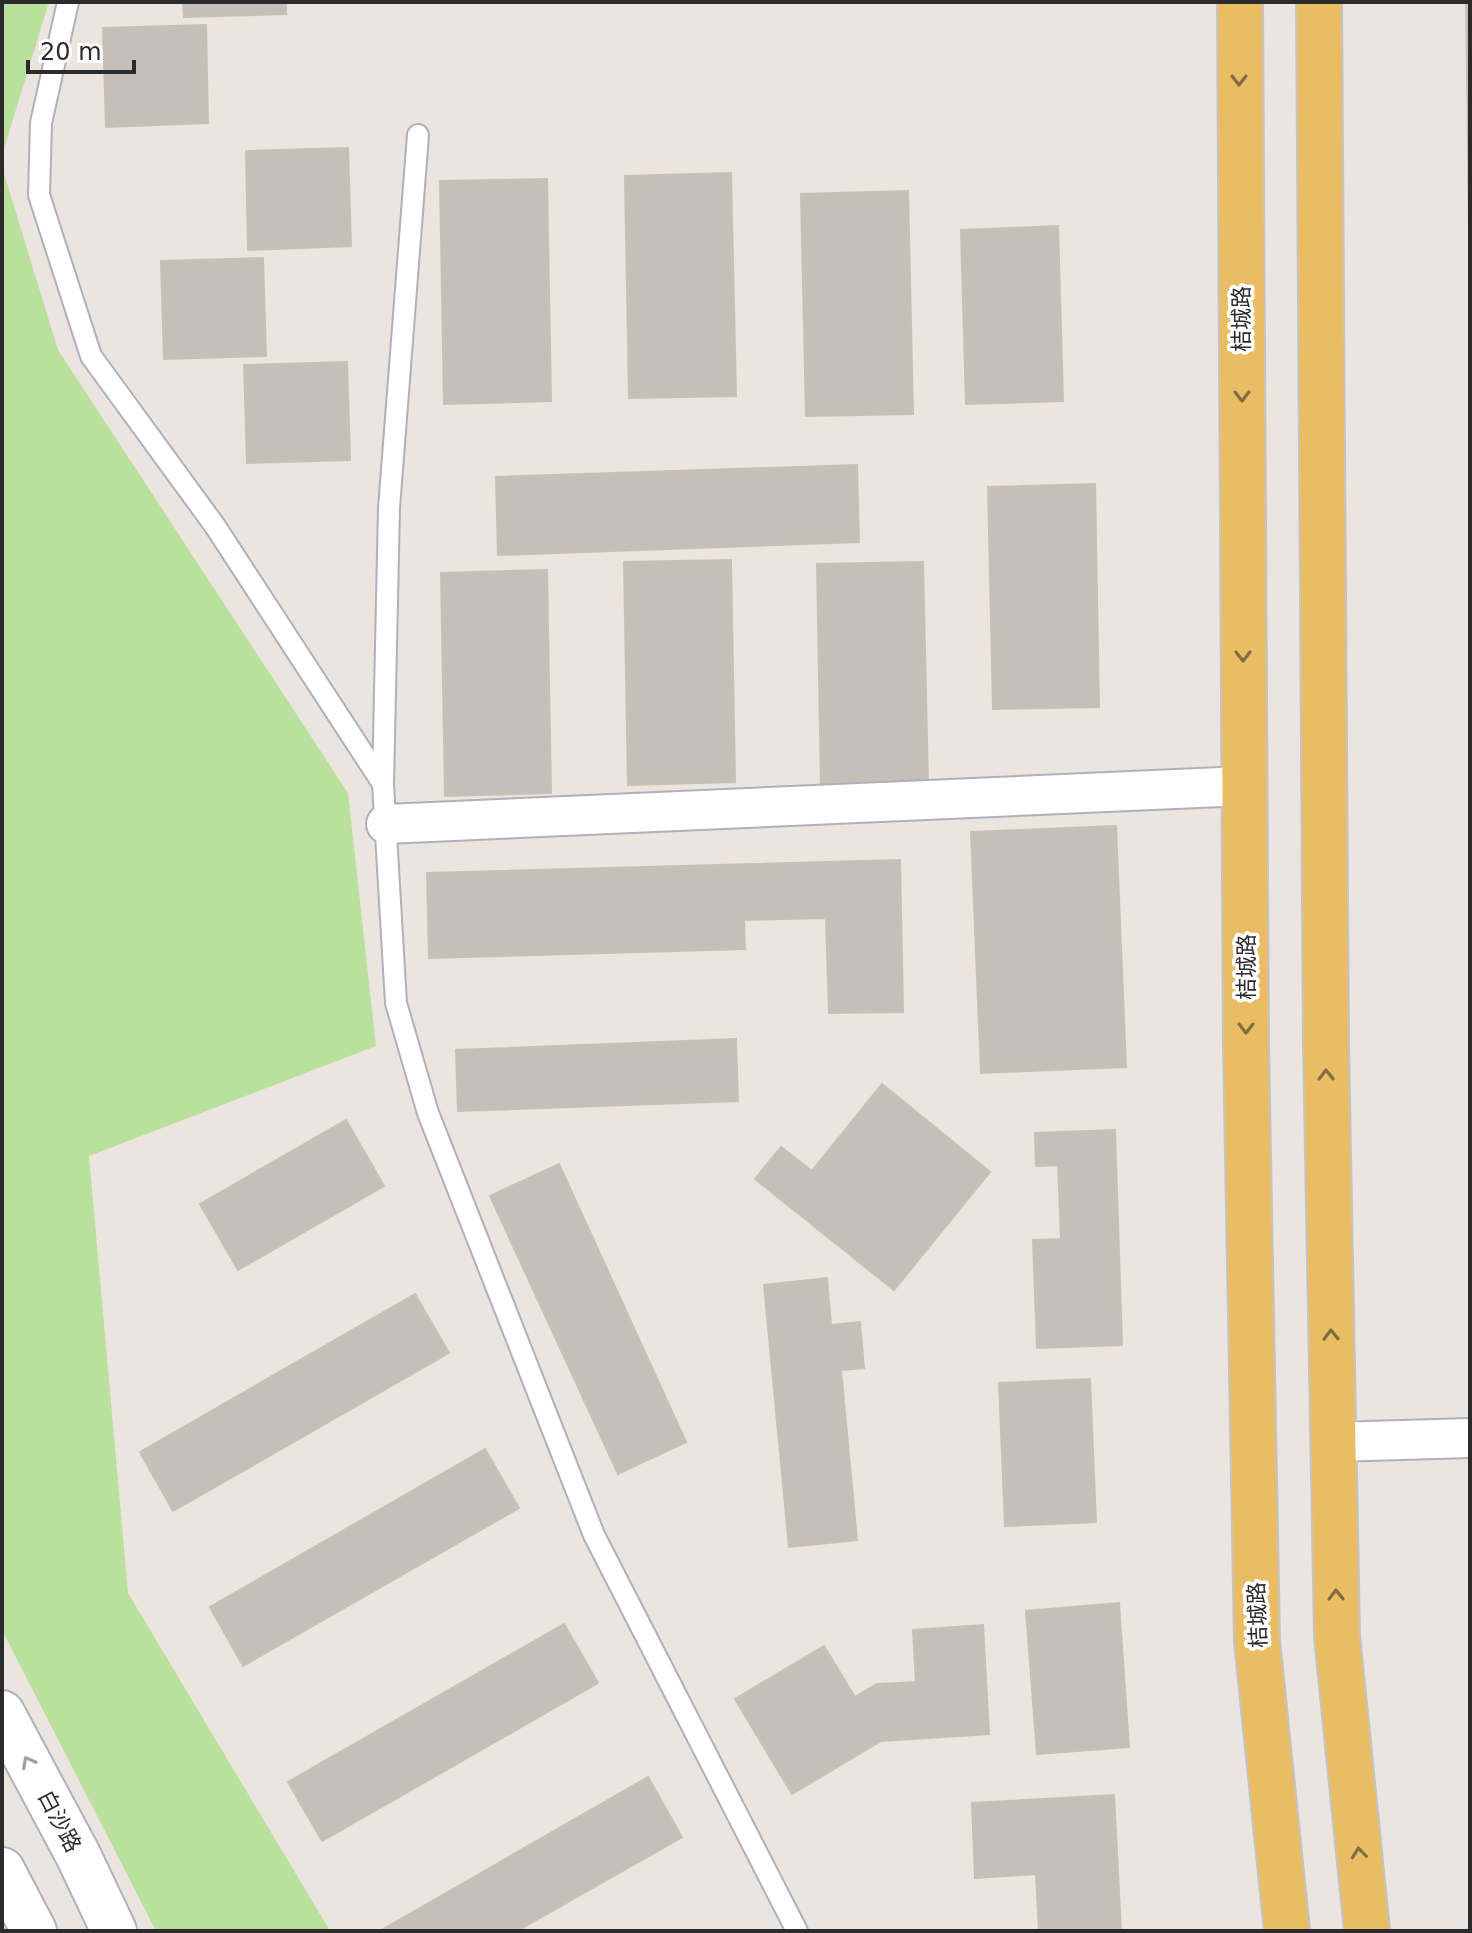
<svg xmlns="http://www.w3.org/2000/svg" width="1472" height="1933" viewBox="0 0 1472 1933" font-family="'DejaVu Sans','Noto Sans SC',sans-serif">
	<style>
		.green { fill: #bae09d }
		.building { fill: #c5bfb9; stroke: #c7c0b7; stroke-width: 2 }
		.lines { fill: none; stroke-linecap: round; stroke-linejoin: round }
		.lane-casing { stroke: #aeb1bb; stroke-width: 24 }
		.street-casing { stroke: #aeb1bb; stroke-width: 42 }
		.secondary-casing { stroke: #aeb1bb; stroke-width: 48 }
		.primary-casing { stroke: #c4c4c4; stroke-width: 48 }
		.lane { stroke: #fff; stroke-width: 20 }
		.street { stroke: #fff; stroke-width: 38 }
		.secondary { stroke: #fff; stroke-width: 44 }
		.primary { stroke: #eabd65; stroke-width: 44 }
		.oneway { stroke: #816d45 }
		.oneway2 { stroke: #a0a0a0 }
		.labels { text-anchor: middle; stroke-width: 7; stroke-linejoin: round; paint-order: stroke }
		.street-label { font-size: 22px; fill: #2b2b2b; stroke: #fff }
	</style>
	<rect width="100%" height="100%" fill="#ece4de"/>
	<g class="green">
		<path d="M2 2H49L2 155Z"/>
		<path d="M2 167 58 350 348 793 376 1046 89 1156 128 1593 330 1931H156L2 1630Z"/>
	</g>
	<g class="building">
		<path d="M183 2H286V14L184 17Z"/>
		<path d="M1466 2H1470V304Z"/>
		<path d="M206 25 208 123 106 127 103 28Z"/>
		<path d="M348 148 351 246 248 250 246 151Z"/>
		<path d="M731 173 736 396 629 398 625 176Z"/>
		<path d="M547 179 551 401 444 404 440 181Z"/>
		<path d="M908 191 913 414 806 416 801 194Z"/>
		<path d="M1058 226 1063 401 966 404 961 230Z"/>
		<path d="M263 258 266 356 164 359 161 261Z"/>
		<path d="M347 362 350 460 247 463 244 365Z"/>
		<path d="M857 465 859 542 498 555 496 477Z"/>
		<path d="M1095 484 1099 707 993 709 988 487Z"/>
		<path d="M731 560 735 782 628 785 624 562Z"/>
		<path d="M923 562 928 785 821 787 817 564Z"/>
		<path d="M547 570 551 793 445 796 441 573Z"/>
		<path d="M1116 826 1126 1067 981 1073 971 832Z"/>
		<path d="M900 860 903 1012 829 1013 826 918 744 920 745 949 429 958 427 873Z"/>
		<path d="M736 1039 738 1101 458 1111 456 1050Z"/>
		<path d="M882 1084 990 1172 894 1290 755 1179 781 1147 812 1171Z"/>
		<path d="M346 1120 384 1186 238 1270 200 1204Z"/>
		<path d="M1115 1130 1122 1345 1037 1348 1033 1240 1061 1239 1058 1165 1036 1166 1035 1133Z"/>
		<path d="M559 1164 686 1442 618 1474 490 1196Z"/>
		<path d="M827 1278 831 1325 860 1322 864 1368 841 1370 857 1540 789 1547 764 1285Z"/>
		<path d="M415 1294 449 1353 173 1511 140 1452Z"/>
		<path d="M1090 1379 1096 1522 1005 1526 999 1383Z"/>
		<path d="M485 1449 519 1508 243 1666 210 1607Z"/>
		<path d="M1119 1603 1129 1747 1037 1754 1026 1611Z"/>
		<path d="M564 1624 598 1683 322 1841 288 1782Z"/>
		<path d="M983 1625 989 1734 881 1741 792 1794 735 1699 824 1646 855 1697 877 1684 916 1682 913 1630Z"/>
		<path d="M648 1777 682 1837 517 1931H380Z"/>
		<path d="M1114 1795 1121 1931H1039L1036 1874 975 1878 972 1803Z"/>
	</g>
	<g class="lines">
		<g class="lane-casing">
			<g id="lane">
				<path d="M68 2 41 123 39 195 91 356 215 526 383 784"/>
				<path d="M418 135 389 508 383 784 396 1003 428 1113 594 1535 797 1931"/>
			</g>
		</g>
		<g class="street-casing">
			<g id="street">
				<path d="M386 824 1244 786"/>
				<path d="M1333 1442 1470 1438"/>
			</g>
		</g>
		<g class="secondary-casing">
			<g id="secondary">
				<path d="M2 1713 78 1855 114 1931"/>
				<path d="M2 1870 34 1931"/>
			</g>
		</g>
		<g class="primary-casing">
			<g id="primary">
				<path d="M1240 2 1246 1046 1257 1641 1287 1931"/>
				<path d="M1319 2 1326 1045 1337 1636 1367 1931"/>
			</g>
		</g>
		<use href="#lane" class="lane"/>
		<use href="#street" class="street"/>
		<use href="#secondary" class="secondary"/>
		<use href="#primary" class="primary"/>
	</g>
	<defs><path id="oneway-chevron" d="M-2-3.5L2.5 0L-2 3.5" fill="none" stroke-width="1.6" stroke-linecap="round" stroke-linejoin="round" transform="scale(2)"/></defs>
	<g class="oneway">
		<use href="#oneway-chevron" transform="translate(1239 80) rotate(90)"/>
		<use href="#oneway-chevron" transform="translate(1242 396) rotate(90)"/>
		<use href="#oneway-chevron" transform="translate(1243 656) rotate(90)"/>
		<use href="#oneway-chevron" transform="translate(1246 1028) rotate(90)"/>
		<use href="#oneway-chevron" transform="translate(1326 1075) rotate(-91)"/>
		<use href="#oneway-chevron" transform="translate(1331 1335) rotate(-91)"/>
		<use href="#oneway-chevron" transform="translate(1336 1595) rotate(-91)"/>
		<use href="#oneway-chevron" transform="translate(1359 1853) rotate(-96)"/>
	</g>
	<use class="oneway2" href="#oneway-chevron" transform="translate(28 1762) rotate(-118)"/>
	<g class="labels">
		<g class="street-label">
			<text transform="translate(1241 319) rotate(-90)" y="8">桔城路</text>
			<text transform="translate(1246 967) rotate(-90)" y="8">桔城路</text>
			<text transform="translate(1257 1615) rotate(-92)" y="8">桔城路</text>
			<text transform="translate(60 1821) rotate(62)" y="8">白沙路</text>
		</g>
	</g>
	<rect width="1472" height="1933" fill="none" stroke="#2b2b2b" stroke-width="8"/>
	<path d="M28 60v12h106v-12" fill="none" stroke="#2b2b2b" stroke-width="4"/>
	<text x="40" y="60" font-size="24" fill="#2b2b2b" stroke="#ffffff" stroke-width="6" paint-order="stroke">20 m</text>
</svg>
